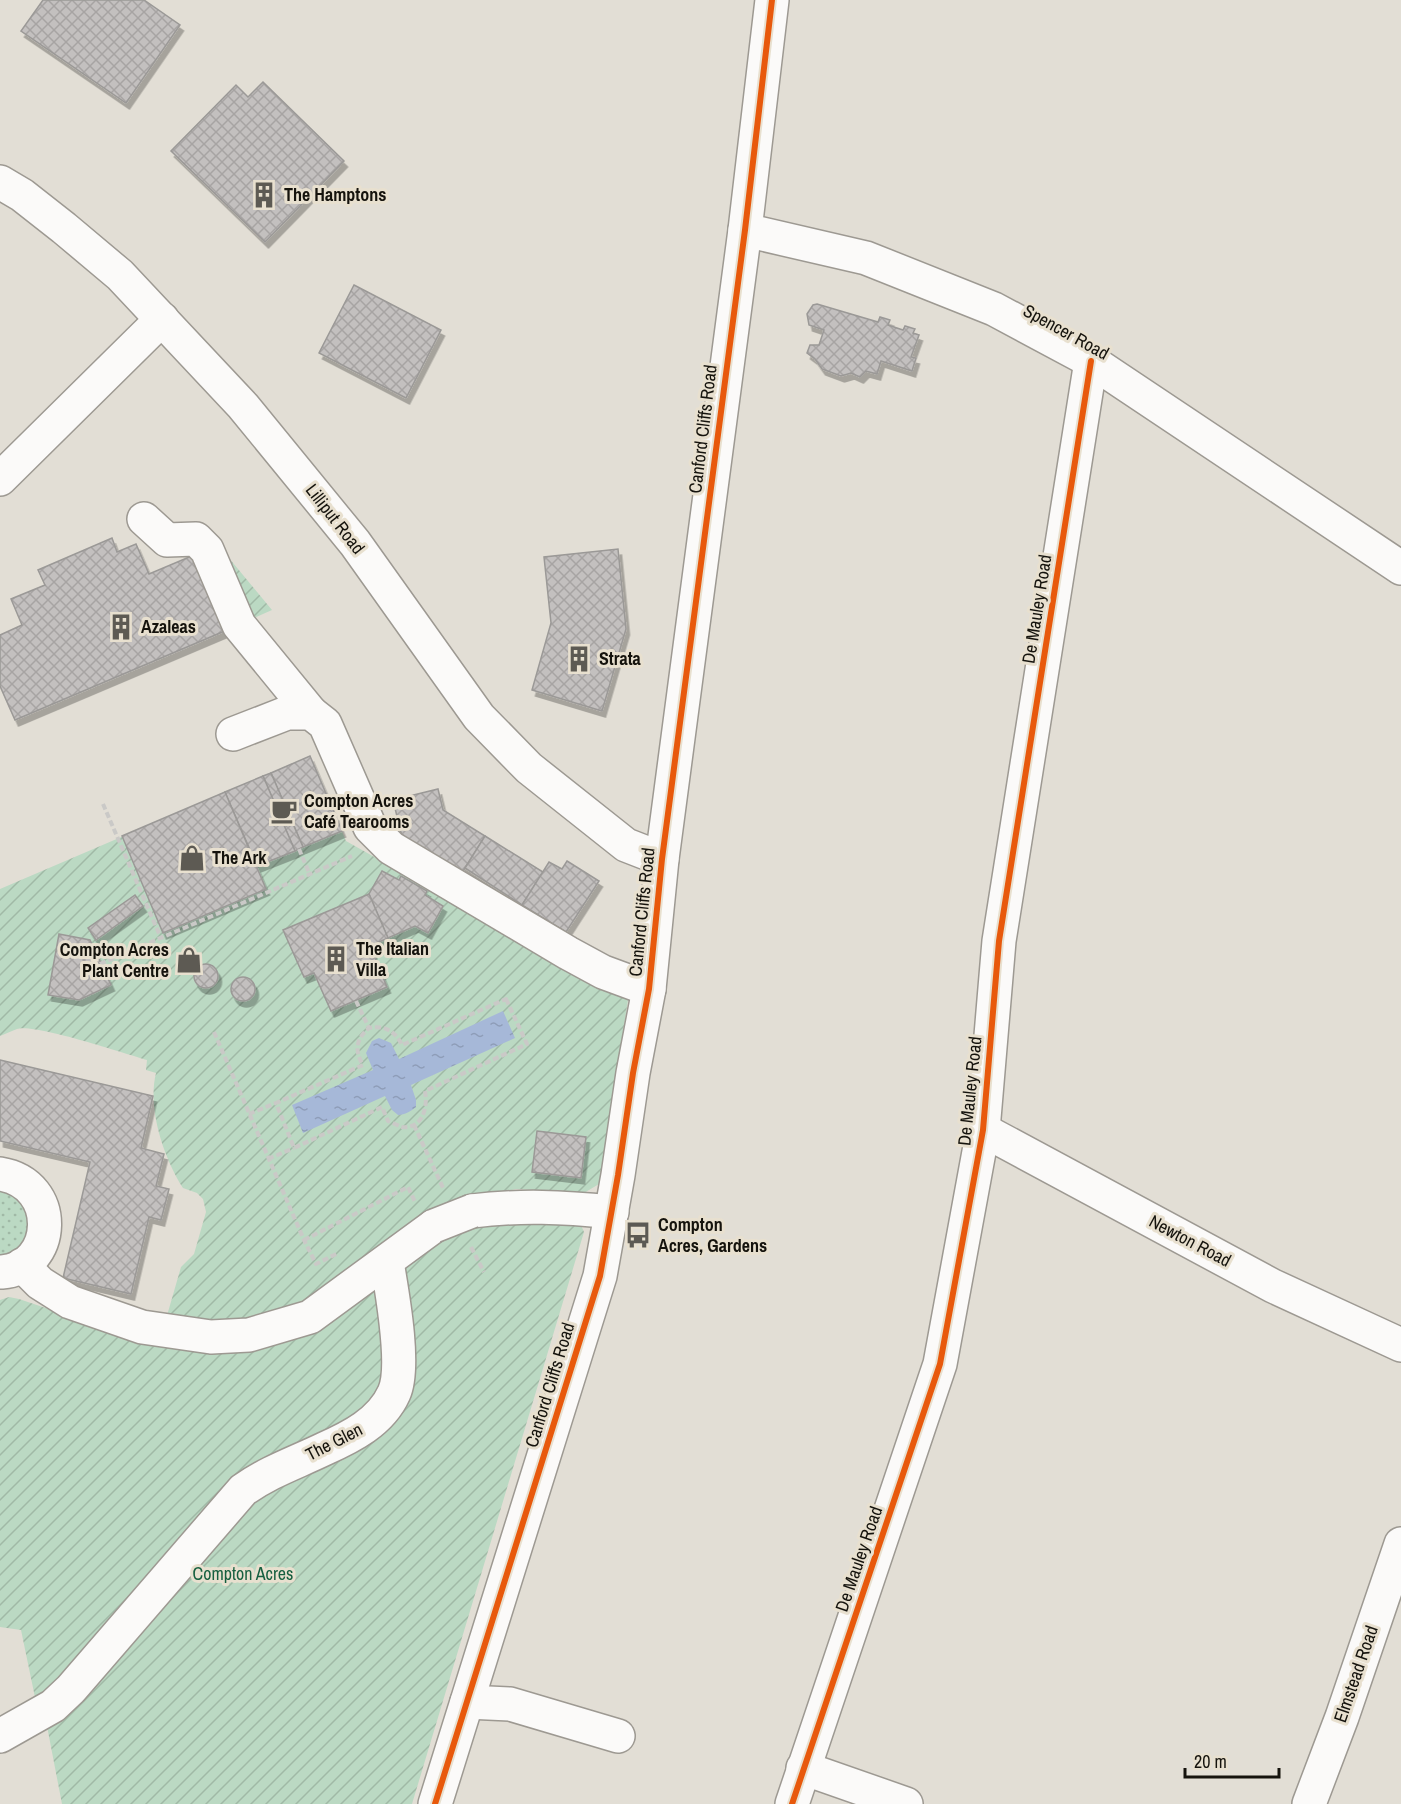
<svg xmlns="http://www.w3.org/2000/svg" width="1401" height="1804" viewBox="0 0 1401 1804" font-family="'Archivo Narrow',sans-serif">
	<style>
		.grass { fill: url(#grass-dots) }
		.garden { fill: url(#garden-furrows) }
		.water { fill: url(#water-ripples) }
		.building { fill: url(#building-cross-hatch); stroke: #9b9997; stroke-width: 1.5; filter: url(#shadow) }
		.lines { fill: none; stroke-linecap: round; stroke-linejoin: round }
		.minor-casing { stroke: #9d9992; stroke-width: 36 }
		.path { stroke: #cac9c7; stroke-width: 4; stroke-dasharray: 6 3; stroke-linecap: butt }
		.minor { stroke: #fbfaf9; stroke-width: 33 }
		.minor-bridge-casing { stroke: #9d9992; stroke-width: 36; stroke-linecap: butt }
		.minor-bridge { stroke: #fbfaf9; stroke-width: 33 }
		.cycleway-casing { stroke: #e8e0cf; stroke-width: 10 }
		.cycleway { stroke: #e8590c; stroke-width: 6 }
		.labels { text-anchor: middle; stroke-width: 6; stroke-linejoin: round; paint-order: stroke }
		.poi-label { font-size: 18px; font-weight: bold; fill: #15130d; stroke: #e8e0cf; text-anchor: start }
		.street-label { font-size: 18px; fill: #15130d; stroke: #e8e0cf }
		.park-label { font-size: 18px; fill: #165f3f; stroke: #e8e0cf }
	</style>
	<defs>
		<pattern id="grass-dots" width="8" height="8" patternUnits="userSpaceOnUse" patternTransform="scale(1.5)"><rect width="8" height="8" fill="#bbd9c3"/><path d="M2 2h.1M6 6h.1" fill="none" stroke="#a0b9a6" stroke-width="1.8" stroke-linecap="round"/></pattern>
		<pattern id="garden-furrows" width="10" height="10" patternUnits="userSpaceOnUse" patternTransform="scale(1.5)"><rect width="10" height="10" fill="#bbd9c3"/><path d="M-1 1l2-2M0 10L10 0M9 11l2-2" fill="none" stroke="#a0b9a6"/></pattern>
		<pattern id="water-ripples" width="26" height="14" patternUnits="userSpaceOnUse" patternTransform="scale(1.5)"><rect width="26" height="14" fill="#a6b8d8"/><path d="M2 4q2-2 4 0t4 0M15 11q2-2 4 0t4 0" fill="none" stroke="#8e9db8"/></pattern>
		<pattern id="building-cross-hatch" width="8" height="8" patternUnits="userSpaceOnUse" patternTransform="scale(1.5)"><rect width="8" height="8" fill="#c3c0bf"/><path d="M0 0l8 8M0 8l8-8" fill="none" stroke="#a7a4a3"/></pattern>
		<filter id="shadow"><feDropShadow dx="3.5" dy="6" stdDeviation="0" flood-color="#0004"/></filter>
	</defs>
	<rect width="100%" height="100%" fill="#e2ded5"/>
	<path class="grass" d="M0 1184 30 1203V1243L0 1263Z"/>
	<g class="garden">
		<path d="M219 546 272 610 252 619Z"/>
		<path d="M310 756 346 841 628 1000 599 1184 584 1193 516 1189 475 1198 331 1288 281 1313 224 1323 166 1319 181 1267 194 1254 206 1212 203 1199 197 1193 183 1188C164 1158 147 1109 156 1073L146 1070 147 1060C126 1054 34 1023 17 1029 11 1031 6 1034 0 1036V889Z"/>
		<path d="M577 1216 584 1232 412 1804H62L46 1721 37 1707 21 1630 0 1627V1300L9 1297 19 1299 120 1333 256 1344 429 1244 466 1227Z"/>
	</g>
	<path class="water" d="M503 1011 515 1038 411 1085 416 1100V1107C411 1111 405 1115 398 1115L392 1110 385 1096 303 1133 292 1105 373 1070 366 1053 372 1041 379 1038 391 1043 399 1059Z"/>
	<g class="building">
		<path d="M43 0H144L180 25 126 103 21 31Z"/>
		<path d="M263 82 344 161 265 242 171 151 236 85 248 97Z"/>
		<path d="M354 285 441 330 406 398 319 353Z"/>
		<path d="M817 304 878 322 880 317 890 320 888 325 903 330 905 326 915 329 913 333 919 335 911 357 916 358 912 371 881 361 877 374 866 371 860 377 851 373 841 376 822 369 815 359 807 353 810 345H819L824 330 809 325 807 314 813 305Z"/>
		<path d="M112 538 117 552 136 544 149 574 194 555 227 630 15 720 0 686V635L22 625 11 599 45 585 38 570Z"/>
		<path d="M618 549 626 629 602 711 532 690 551 623 544 557Z"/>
		<path d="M310 756 342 831 303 847 271 773Z"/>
		<path d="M271 773 303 847 295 851 263 776Z"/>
		<path d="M263 776 295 851 257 866 225 792Z"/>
		<path d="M438 789 443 810 485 836 460 876 403 841 393 800Z"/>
		<path d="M225 792 266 889 163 933 122 836Z"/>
		<path d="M485 836 543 872 522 905 465 868Z"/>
		<path d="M567 861 599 881 566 932 522 905 549 862 562 869Z"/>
		<path d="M382 871 399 880 401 876 427 891 425 895 443 906 428 933 415 926 388 938 369 894Z"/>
		<path d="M369 894 388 938 370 946 387 987 331 1011 314 973 304 977 283 930Z"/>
		<path d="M135 895 143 906 96 940 88 928Z"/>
		<path d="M59 934 90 940 111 985 79 1000 48 995Z"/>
		<circle cx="206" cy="976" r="12"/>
		<circle cx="243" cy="989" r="12"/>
		<path d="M0 1060 153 1096 141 1148 164 1154 156 1186 169 1189 161 1220 149 1217 131 1294 63 1278 90 1162 0 1141Z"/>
		<path d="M537 1131 586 1137 581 1178 532 1172Z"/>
	</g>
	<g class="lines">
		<g class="minor-casing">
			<g id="minor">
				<path d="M0 182 22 195 64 228 120 275 243 406 355 543 479 717 529 768 626 845 662 859"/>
				<path d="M745 230 866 258 994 309 1091 361 1401 568"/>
				<path d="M0 479 162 319"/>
				<path d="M144 519 167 540 196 539 207 550 239 625 311 713"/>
				<path d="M233 734 287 713H311L325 724 370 827 391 848 568 953 603 972 649 989"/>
				<path d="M983 1130 1273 1286 1401 1345"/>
				<path d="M0 1174C62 1184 56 1268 2 1272"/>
				<path d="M472 1211C521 1205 563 1207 612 1212"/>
				<path d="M22 1265 40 1283 70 1302 142 1327 211 1337 249 1335 310 1317 434 1226"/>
				<path d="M467 1702 510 1704 618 1736"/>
				<path d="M0 1736 53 1706 71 1689 243 1490C270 1471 295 1463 324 1449 351 1437 381 1422 394 1393 406 1367 392 1292 387 1262"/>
				<path d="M803 1768 906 1804"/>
				<path d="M435 1804 600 1276 618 1175 633 1073 649 989 662 859 745 230 772 0"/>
				<path d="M792 1804 940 1364 983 1130 999 941 1091 361"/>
				<path d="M1309 1804 1342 1717 1401 1544"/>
			</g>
		</g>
		<g class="path">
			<path d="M103 804 161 938"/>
			<path d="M299 849 310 875"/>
			<path d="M100 964 352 856"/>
			<path d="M506 999 527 1044 425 1091C428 1107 423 1129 402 1127 398 1126 392 1122 388 1121L382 1107 294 1148 276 1103 363 1065C354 1050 356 1039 369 1028 385 1025 395 1031 402 1045Z"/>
			<path d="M356 1001 369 1028"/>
			<path d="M214 1032 304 1240 316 1264 338 1253"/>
			<path d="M249 1114 276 1103"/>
			<path d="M414 1125 444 1190"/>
			<path d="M268 1159 294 1148"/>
			<path d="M304 1240 408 1187 415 1202"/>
			<path d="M471 1247 484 1272"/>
		</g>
		<use href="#minor" class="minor"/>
		<g class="minor-bridge-casing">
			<path id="minor-bridge" d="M434 1226 472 1211"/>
		</g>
		<use href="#minor-bridge" class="minor-bridge"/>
		<g class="cycleway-casing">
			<g id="cycleway">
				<path d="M435 1804 600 1276 618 1175 633 1073 649 989 662 859 745 230 772 0"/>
				<path d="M792 1804 940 1364 983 1130 999 941 1091 361"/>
			</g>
		</g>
		<use href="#cycleway" class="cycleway"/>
	</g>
	<defs>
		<g id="building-bare" transform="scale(2.07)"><path d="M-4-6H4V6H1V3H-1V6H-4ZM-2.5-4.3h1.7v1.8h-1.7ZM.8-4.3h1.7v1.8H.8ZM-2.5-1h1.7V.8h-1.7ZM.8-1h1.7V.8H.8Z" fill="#5d5a53" stroke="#e8e0cf" stroke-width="2.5" paint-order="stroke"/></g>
		<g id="cafe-bare" transform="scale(2.07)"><path d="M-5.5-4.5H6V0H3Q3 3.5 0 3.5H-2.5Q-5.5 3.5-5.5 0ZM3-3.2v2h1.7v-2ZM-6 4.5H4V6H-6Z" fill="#5d5a53" stroke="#e8e0cf" stroke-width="2.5" paint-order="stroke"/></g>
		<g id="shop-bare" transform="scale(2.07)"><path d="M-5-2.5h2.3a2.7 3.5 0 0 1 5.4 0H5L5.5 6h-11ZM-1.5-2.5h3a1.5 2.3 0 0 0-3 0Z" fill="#5d5a53" stroke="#e8e0cf" stroke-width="2.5" paint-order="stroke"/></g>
		<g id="bus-bare" transform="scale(2.07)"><path d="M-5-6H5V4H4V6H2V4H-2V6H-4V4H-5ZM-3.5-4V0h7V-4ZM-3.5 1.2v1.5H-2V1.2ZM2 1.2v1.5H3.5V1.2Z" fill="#5d5a53" stroke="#e8e0cf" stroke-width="2.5" paint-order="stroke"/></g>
	</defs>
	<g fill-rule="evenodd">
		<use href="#building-bare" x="264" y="195"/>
		<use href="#building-bare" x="121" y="627"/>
		<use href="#building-bare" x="579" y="659"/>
		<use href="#cafe-bare" x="284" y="811"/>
		<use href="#shop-bare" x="192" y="858"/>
		<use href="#building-bare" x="336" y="959"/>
		<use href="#shop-bare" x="189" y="960"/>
		<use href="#bus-bare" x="638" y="1235"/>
	</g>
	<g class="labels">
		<g class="poi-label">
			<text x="284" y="201">The Hamptons</text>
			<text x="141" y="633">Azaleas</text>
			<text x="599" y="665">Strata</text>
			<text x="304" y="807">Compton Acres<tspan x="304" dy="21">Café Tearooms</tspan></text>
			<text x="212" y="864">The Ark</text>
			<text x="356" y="955">The Italian<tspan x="356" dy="21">Villa</tspan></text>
			<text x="169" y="956" text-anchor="end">Compton Acres<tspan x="169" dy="21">Plant Centre</tspan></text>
			<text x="658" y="1231">Compton<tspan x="658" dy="21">Acres, Gardens</tspan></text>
		</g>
		<g class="street-label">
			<text transform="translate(1066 332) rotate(29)" y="6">Spencer Road</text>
			<text transform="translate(703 429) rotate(-83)" y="6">Canford Cliffs Road</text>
			<text transform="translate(335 519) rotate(52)" y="6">Lilliput Road</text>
			<text transform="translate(1037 609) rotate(-81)" y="6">De Mauley Road</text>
			<text transform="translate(642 912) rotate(-84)" y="6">Canford Cliffs Road</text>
			<text transform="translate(970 1091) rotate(-84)" y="6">De Mauley Road</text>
			<text transform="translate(1190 1241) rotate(28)" y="6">Newton Road</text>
			<text transform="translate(550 1385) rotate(-73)" y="6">Canford Cliffs Road</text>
			<text transform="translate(334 1442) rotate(-27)" y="6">The Glen</text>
			<text transform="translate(859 1559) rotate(-71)" y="6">De Mauley Road</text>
			<text transform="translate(1356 1674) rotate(-71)" y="6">Elmstead Road</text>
		</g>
		<g class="park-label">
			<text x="243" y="1580">Compton Acres</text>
		</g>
	</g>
	<path d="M1185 1768v9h94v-9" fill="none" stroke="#15130d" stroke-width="3"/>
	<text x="1194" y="1768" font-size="18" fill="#15130d" stroke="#e8e0cf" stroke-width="4.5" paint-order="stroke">20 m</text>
</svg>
